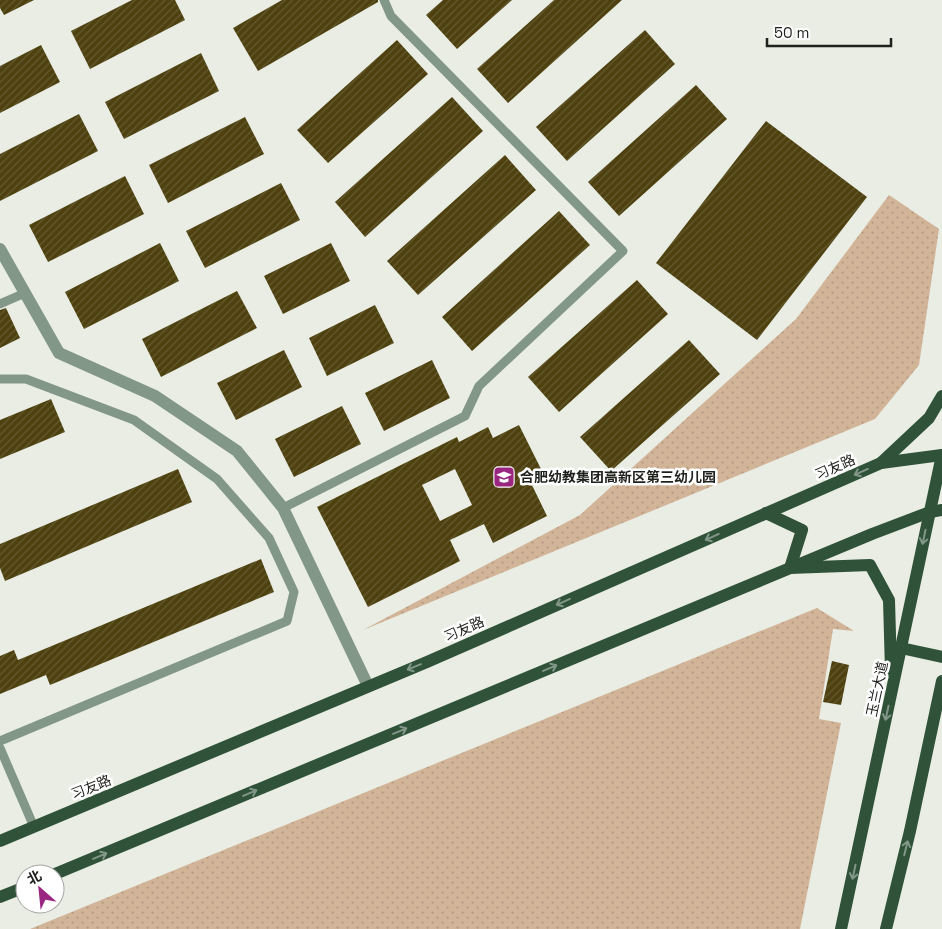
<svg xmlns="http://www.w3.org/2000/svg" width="942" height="929" viewBox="0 0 942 929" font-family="'Space Grotesk','Noto Sans SC',sans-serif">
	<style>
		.grass { fill: url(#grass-dots) }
		.building { fill: url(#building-hatch); fill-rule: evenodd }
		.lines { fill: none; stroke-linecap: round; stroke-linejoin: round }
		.service { stroke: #839788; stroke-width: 9 }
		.minor { stroke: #839788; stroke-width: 12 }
		.primary { stroke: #2f5239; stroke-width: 12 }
		.oneway { stroke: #829788 }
		.labels { text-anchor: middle; stroke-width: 5; stroke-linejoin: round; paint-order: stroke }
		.street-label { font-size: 14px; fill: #1f211d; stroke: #fff }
		.poi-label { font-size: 14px; font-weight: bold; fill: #1f211d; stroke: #fff; text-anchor: start }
	</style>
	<defs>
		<pattern id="grass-dots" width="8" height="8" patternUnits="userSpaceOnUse" patternTransform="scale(1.25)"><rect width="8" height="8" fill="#d2b498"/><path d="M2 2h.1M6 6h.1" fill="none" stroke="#b49a83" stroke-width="1.8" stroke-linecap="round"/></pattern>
		<pattern id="building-hatch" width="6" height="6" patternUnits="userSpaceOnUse" patternTransform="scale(1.25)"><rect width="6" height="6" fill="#4e410f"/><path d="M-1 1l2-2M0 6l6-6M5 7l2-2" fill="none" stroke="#645a31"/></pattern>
	</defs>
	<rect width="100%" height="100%" fill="#e9ede3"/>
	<g class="grass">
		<path d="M889 195 939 229 919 365 875 419 363 630 580 515 796 319Z"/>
		<path d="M817 608 854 631 833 629 819 719 841 723 800 929H30Z"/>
	</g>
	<g class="building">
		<path d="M0 0H34L4 15 0 8Z"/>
		<path d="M132 0H175L185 20 90 69 71 31Z"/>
		<path d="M282 0H378V2L258 71 233 28Z"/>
		<path d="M443 0H512L457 49 426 15Z"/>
		<path d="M554 0H622L508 103 477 69Z"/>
		<path d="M645 30 675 64 567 161 536 127Z"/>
		<path d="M397 40 428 74 328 163 297 130Z"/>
		<path d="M41 45 60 82 0 113V66Z"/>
		<path d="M201 53 219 91 124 139 105 102Z"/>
		<path d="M696 85 727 119 619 216 588 182Z"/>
		<path d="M452 97 483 131 365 237 335 202Z"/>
		<path d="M79 114 98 151 0 201V154Z"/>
		<path d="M245 117 264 154 168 203 149 165Z"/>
		<path d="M766 121 867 197 757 340 656 263Z"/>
		<path d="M505 155 536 190 418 295 387 261Z"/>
		<path d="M125 176 144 214 48 262 29 225Z"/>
		<path d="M281 183 300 220 205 268 186 231Z"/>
		<path d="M559 211 590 245 472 351 442 317Z"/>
		<path d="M160 243 179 281 84 329 65 292Z"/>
		<path d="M331 243 350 281 283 314 264 276Z"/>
		<path d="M637 280 668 314 559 412 528 377Z"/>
		<path d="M237 291 257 328 161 377 142 339Z"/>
		<path d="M375 305 394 343 327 376 309 338Z"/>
		<path d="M6 308 20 338 0 348V310Z"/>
		<path d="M689 340 720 374 611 471 580 437Z"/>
		<path d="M284 350 302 387 236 420 217 383Z"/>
		<path d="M432 360 450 398 384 431 365 393Z"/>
		<path d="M51 399 65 432 0 459V420Z"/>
		<path d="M342 406 361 444 294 477 275 439Z"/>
		<path d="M519 425 544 475 530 481 547 516 493 543 484 524 450 540 460 561 368 607 317 507 457 437 459 442 488 427 493 438ZM455 469 472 505 440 521 422 485Z"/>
		<path d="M178 469 192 502 5 581 0 568V544Z"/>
		<path d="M261 559 274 592 50 685 46 675 0 694V656L14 650 18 660Z"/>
		<path d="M832 661 849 665 841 705 823 702Z"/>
	</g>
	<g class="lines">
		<g class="service">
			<path d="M0 304 25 293"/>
			<path d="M0 379H26L134 420 217 479 269 538 294 592 287 621 0 741"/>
			<path d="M283 508 465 416 479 386 623 251 391 16 384 0"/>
			<path d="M0 748 34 827"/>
		</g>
		<path class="minor" d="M0 249 59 353 155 396 237 451 283 508 368 686"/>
		<g class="primary">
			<path d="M881 463 929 418 942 396"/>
			<path d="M766 513 802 530 790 568 870 565 889 600 891 671"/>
			<path d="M901 648 942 657"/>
			<path d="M0 841 427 662 881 463 942 455"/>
			<path d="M55 874 872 534 930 512 942 510"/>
			<path d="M0 897 25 887"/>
			<path d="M841 929 942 455"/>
			<path d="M886 929 910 831 942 681"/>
		</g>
	</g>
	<defs><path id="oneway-shaft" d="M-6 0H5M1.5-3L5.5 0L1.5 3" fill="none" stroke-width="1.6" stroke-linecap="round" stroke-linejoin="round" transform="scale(1.25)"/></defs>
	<g class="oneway">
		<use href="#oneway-shaft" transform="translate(861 472) rotate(156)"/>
		<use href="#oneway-shaft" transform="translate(712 537) rotate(156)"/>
		<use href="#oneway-shaft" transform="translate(924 537) rotate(102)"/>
		<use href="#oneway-shaft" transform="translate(563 602) rotate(156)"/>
		<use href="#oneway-shaft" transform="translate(414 667) rotate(158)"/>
		<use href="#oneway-shaft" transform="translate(550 668) rotate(-23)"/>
		<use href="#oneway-shaft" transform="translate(887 713) rotate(102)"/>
		<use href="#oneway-shaft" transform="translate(400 731) rotate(-23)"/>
		<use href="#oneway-shaft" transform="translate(250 793) rotate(-23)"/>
		<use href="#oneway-shaft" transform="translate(906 848) rotate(-76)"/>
		<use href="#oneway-shaft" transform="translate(100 856) rotate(-23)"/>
		<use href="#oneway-shaft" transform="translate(854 872) rotate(102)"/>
	</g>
	<defs>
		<g id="school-square" transform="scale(1.125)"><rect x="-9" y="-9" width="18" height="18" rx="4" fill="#9b2681" stroke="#fff"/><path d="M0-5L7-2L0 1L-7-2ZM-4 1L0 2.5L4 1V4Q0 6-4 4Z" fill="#fff"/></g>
	</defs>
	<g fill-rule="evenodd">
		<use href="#school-square" x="504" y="477"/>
	</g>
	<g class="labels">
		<g class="street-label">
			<text transform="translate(835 467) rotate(-24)" y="5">习友路</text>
			<text transform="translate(464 629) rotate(-24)" y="5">习友路</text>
			<text transform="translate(877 689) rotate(-78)" y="5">玉兰大道</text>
			<text transform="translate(91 787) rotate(-22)" y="5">习友路</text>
		</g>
		<g class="poi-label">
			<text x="520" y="482">合肥幼教集团高新区第三幼儿园</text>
		</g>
	</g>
	<g transform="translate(40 889) rotate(333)"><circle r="24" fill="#ffffff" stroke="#a5a6a5"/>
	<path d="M0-4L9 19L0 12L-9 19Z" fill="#9b2681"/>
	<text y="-8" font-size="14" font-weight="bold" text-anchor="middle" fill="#1f211d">北</text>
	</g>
	<path d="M767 38v8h124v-8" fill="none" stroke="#1f211d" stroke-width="2.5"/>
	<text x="774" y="38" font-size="15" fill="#1f211d" stroke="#ffffff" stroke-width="4" paint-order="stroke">50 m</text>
</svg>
